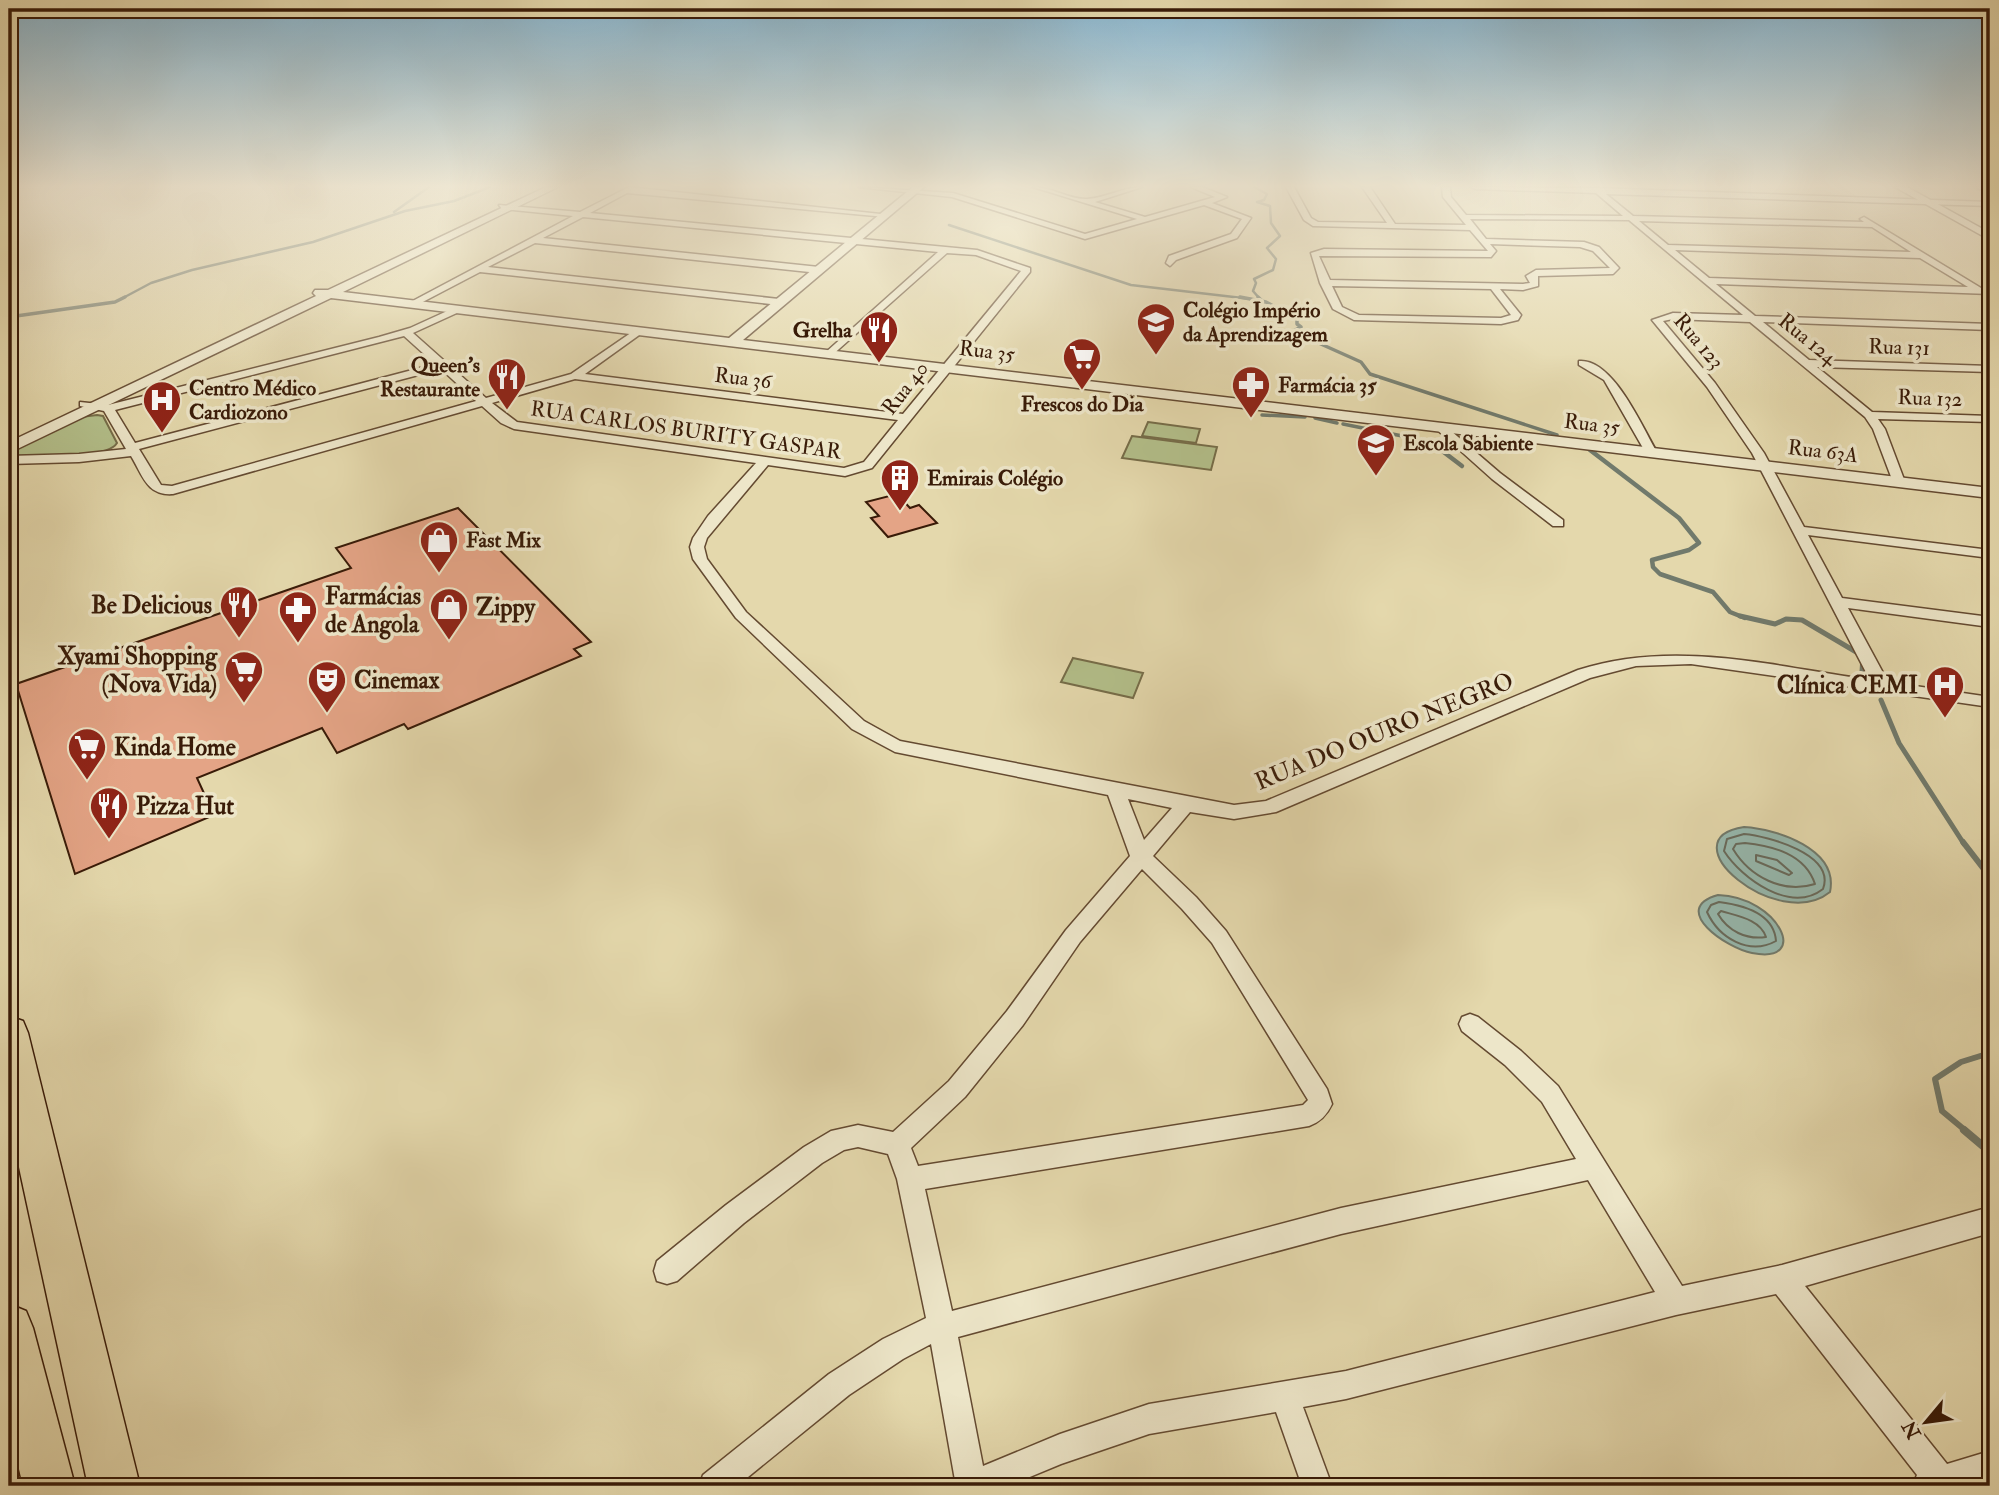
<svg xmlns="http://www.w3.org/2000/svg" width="1999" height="1495" viewBox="0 0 1999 1495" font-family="'IM FELL Double Pica',serif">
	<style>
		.green { fill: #b3bf8a; stroke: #766d49; stroke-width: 2 }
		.water { fill: #96b9af; stroke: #717a6c; stroke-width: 2 }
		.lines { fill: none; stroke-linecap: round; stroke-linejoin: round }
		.shore { stroke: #686a5c; stroke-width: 2 }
		.stream-far5 { stroke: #717a6c; stroke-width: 2.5 }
		.stream-far4 { stroke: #717a6c; stroke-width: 3.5 }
		.stream-far3 { stroke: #717a6c; stroke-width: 4.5 }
		.stream-far2 { stroke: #717a6c; stroke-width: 5 }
		.stream-far1 { stroke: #717a6c; stroke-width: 6 }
		.stream { stroke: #717a6c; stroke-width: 8 }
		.building { fill: #e4a486; stroke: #391b08; stroke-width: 2 }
		.minor-casing { stroke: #644a31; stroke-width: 3 }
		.tertiary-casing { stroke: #644a31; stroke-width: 3 }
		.trunk-casing { stroke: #391b08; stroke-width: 3 }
		.minor { fill: #ede6c9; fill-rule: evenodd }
		.tertiary { fill: #ede6c9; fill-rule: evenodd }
		.trunk { fill: #e4d8ac; fill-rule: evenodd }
		.labels { text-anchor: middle; stroke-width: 7; stroke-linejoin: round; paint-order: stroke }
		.far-poi-label { font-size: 21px; font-weight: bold; fill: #391b08; stroke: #ede6c9; text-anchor: start }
		.far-street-label { font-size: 21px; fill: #391b08; stroke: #ede6c9 }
		.poi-label { font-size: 24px; font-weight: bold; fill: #391b08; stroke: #ede6c9; text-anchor: start }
		.street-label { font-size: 24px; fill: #391b08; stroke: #ede6c9 }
	</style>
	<rect width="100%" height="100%" fill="#e4d8ac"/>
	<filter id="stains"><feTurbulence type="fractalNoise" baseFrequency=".00286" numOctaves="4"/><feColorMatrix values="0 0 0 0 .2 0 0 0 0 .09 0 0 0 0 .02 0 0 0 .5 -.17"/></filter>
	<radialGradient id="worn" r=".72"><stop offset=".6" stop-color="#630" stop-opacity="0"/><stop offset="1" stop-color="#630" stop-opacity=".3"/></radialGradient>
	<g class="green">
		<path d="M97 415 103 416 117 443C107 460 37 455 16 456L14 452 17 448 81 417Z"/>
		<path d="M1148 422 1200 429 1196 443 1142 436Z"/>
		<path d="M1132 436 1217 447 1211 470 1122 458Z"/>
		<path d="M1073 658 1143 673 1133 698 1061 682Z"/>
	</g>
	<g class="water">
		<path d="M1744 827C1777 829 1839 849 1830 892 1778 934 1665 839 1744 827Z"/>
		<path d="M1718 895C1779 897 1811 965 1752 953 1728 949 1668 909 1718 895Z"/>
	</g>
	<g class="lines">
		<g class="shore">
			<path d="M1744 834C1767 836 1836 854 1823 889 1791 914 1742 879 1724 851L1727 839Z"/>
			<path d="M1745 843C1773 846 1805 854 1815 884 1783 894 1750 877 1733 849L1736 844Z"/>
			<path d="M1756 855 1777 860 1792 873 1789 875 1756 861Z"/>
			<path d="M1719 902C1743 905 1774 913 1776 941 1749 956 1719 938 1707 912L1711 905Z"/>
			<path d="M1721 911C1737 916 1760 919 1766 937 1746 940 1728 931 1718 914Z"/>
		</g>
		<g class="stream-far5">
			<path d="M1254 187 1267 194 1264 200 1257 202 1270 206 1271 223 1280 236 1267 248 1276 259 1273 270 1254 279 1256 283 1253 291 1260 299"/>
			<path d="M394 212 429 187"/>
			<path d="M949 225 1131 285 1251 299"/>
			<path d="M121 299 151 283 192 270 313 242 405 211 454 201 490 187"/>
		</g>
		<g class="stream-far4">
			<path d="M1240 297 1266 302 1297 319V324L1301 327 1295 330 1303 336 1361 362 1370 374 1557 435"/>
			<path d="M1258 297 1261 300"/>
			<path d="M9 317 115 302 125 297"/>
			<path d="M1262 415 1305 417"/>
			<path d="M1315 418 1337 423"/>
			<path d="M1343 424 1417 439"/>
		</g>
		<g class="stream-far3">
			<path d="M1412 438 1437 447 1462 466"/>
			<path d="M1590 450 1679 518 1699 543 1689 550 1652 560 1653 567 1660 574 1713 592 1730 612 1745 618"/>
		</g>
		<g class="stream-far2">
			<path d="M1740 616 1775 624 1786 619 1802 620 1863 656 1862 672"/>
			<path d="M1881 700 1899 743 1964 844"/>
		</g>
		<g class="stream-far1">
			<path d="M1963 842 1990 877"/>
			<path d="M1966 1131 1942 1111 1935 1079 1961 1062 1990 1053"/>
		</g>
		<path class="stream" d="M1964 1130 1990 1152"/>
	</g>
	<g class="building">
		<path d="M897 494 910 508 919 505 937 523 888 537 871 518 879 516 866 502Z"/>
		<path d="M458 508 591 642 574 649 581 656 408 729 404 724 337 753 322 728 197 778 214 815 75 874 16 684 351 568 336 548Z"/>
	</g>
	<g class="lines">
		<g class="minor-casing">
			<g id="minor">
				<path d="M629 187 890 215 886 217 627 193 590 213 977 250 1030 268V272L872 468 845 476 768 465 707 538 704 547 707 559 746 612 864 721 900 741 1234 805 1266 801 1578 670C1674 639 1773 666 1870 680L1752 453 1707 387 1652 320 1673 313 1743 315 1629 220 1470 219 1486 239 1584 242 1599 247 1619 268 1613 274 1538 276V286L1523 290 1500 289 1521 315 1518 320 1501 324 1354 320 1333 309 1320 283 1311 253 1324 249 1488 251 1470 230 1313 226 1304 220 1286 187H1294L1311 218 1318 222 1387 223 1362 187H1370L1395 224 1466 225 1443 197 1442 187H1450L1451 197 1466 215 1623 216 1596 193 1475 189 1471 187 1597 188 1990 202V206L1606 194 1633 216 1864 222 1860 219 1864 217 1981 288H1990V294L1716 284 1755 316 1990 324V330L1763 322 1809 360 1990 366V372L1817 367 1872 412 1990 416V422L1878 419 1885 429 1905 482 1899 486 1893 482 1873 429 1865 417 1750 322 1673 319 1663 321 1715 383 1764 453 1804 527 1990 550V558L1808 535 1842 598 1990 617V627L1848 608 1888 682 1990 697V707L1691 664 1636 666 1590 678 1276 812 1234 819 1190 812 1153 856 1196 897 1226 931 1327 1089 1332 1104C1327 1115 1320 1122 1309 1126L925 1189 952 1311 1341 1208 1576 1159 1542 1102 1505 1065 1462 1031 1459 1024 1462 1017 1470 1014 1478 1017 1521 1051 1558 1086 1682 1286 1782 1265 1990 1207V1233L1805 1286 1947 1464 1990 1451V1481L1974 1486H1912L1917 1475 1776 1294 1676 1315 1346 1399 1303 1407 1332 1486H1302L1276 1412 1149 1434 1061 1464 1008 1486H956L931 1344 903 1359 849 1395 737 1486H699L703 1475 829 1374 883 1339 926 1318 897 1179 888 1154 858 1147 844 1150 822 1163 744 1223 677 1281 667 1284 657 1281 654 1271 657 1261 726 1205 804 1147 831 1131 858 1125 893 1132 949 1081 1007 1011 1066 930 1130 856 1108 795 895 752 852 729 736 618 693 559 690 547 693 538 708 516 756 463 514 429 501 423 482 406 173 494C147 496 143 476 131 456L79 462 9 464V456L79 454 126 449 104 411 80 406V402L108 405 379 337 410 328 456 307 461 310 459 312 413 333 486 398 571 374 638 328 642 329V333L585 374 903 414 1021 271 976 255 947 253 830 357 826 356V352L938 252 583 217 543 238 819 267 823 270 819 273 535 243 488 267 779 299 784 302 779 305 480 272 415 306 407 304 573 216 502 209 499 205 580 212ZM1639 221 1872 227 1911 252 1668 245ZM1490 244 1580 247 1593 251 1610 268 1536 270 1526 276 1530 283 1523 284 1330 280 1319 256 1491 257 1496 251ZM1675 250 1920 258 1968 287 1709 278ZM1332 286 1491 289 1511 315 1501 318 1359 315 1342 307ZM404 336 435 364 135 443 115 410ZM441 369 476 401 172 486 161 485 139 449ZM575 379 898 420 864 462 844 468 517 422 492 403ZM1128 799 1172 808 1144 840ZM1142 869 1182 909 1212 943 1308 1100 1303 1105 918 1166 911 1148 965 1097 1023 1025 1080 942ZM1588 1180 1655 1292 1346 1371 1149 1404 1060 1434 983 1466 958 1337 1341 1234Z"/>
				<path d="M858 187 953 193 1085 234 1137 219 1033 187C1052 187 1070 200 1087 199 1106 198 1123 187 1142 187L1095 202 1145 217 1215 197 1191 187H1202L1227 197 1212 203 1251 218 1237 238 1176 260 1170 266 1166 263 1169 256 1231 234 1242 219 1204 205 1085 239 952 197Z"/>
				<path d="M1977 187H1990V191L1978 189Z"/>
				<path d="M1579 361C1613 358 1642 427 1657 452L1655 455H1647L1604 380 1579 365Z"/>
				<path d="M1435 424H1443L1500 473 1563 520V526H1553L1492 479 1435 428Z"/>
			</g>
		</g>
		<g class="tertiary-casing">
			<g id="tertiary">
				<path d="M546 187H558L343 292 729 338 913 187H924L743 340 1990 488V498L331 298 9 453V442L316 296 313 293 315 290H328Z"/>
				<path d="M1895 187H1907L1990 233V240Z"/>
			</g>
		</g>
		<g class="trunk-casing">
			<g id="trunk">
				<path d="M9 1016 23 1021 28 1033 140 1486H88L9 1121Z"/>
				<path d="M9 1304 26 1311 33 1328 75 1486H23L9 1427Z"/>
			</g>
		</g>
		<use href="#minor" class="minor"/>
		<use href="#tertiary" class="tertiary"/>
		<use href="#trunk" class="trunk"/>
	</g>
	<linearGradient id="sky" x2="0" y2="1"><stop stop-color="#87b6d1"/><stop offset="0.47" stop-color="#f3edda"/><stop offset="1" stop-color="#f3edda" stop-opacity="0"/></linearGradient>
	<rect width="1999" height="396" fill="url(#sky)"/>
	<defs>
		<g id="school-pin" transform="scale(2.0125)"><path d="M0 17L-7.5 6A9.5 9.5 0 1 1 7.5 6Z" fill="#8f2418" stroke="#ede6c9"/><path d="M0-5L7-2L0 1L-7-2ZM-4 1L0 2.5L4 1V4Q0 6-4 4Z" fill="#fff"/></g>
		<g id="restaurant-pin" transform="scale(2.0125)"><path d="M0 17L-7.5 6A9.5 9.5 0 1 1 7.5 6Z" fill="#8f2418" stroke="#ede6c9"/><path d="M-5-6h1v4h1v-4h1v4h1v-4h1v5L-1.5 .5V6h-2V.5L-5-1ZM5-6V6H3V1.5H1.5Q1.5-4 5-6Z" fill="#fff"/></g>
		<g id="supermarket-pin" transform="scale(2.0125)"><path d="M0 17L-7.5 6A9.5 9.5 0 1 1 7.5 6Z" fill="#8f2418" stroke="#ede6c9"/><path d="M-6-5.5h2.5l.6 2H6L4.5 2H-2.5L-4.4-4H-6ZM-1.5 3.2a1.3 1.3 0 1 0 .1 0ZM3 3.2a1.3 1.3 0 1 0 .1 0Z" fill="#fff"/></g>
		<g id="pharmacy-pin" transform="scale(2.0125)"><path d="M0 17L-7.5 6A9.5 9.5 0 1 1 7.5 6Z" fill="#8f2418" stroke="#ede6c9"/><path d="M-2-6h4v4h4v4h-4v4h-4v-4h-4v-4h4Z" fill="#fff"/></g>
		<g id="hospital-pin" transform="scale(2.0125)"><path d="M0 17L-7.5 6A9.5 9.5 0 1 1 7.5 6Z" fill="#8f2418" stroke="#ede6c9"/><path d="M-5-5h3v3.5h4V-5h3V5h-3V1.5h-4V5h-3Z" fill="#fff"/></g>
		<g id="building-pin" transform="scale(2.0125)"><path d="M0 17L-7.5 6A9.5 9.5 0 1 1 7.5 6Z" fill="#8f2418" stroke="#ede6c9"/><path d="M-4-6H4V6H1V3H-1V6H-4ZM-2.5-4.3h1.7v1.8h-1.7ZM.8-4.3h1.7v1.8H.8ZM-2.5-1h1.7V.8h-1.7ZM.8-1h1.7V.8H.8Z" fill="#fff"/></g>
		<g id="shop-pin" transform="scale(2.0125)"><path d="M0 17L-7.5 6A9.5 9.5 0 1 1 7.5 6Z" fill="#8f2418" stroke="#ede6c9"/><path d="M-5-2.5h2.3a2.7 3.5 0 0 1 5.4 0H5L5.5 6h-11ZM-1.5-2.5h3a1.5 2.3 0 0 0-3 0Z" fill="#fff"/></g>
		<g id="theatre-pin" transform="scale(2.0125)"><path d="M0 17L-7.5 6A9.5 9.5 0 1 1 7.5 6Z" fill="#8f2418" stroke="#ede6c9"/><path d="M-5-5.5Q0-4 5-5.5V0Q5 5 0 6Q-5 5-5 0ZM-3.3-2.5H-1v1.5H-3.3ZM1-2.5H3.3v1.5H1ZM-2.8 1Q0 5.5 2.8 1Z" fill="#fff"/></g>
	</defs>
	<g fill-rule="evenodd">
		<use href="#school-pin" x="1156" y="322"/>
		<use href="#restaurant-pin" x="879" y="330"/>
		<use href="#supermarket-pin" x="1082" y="357"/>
		<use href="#restaurant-pin" x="507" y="377"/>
		<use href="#pharmacy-pin" x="1251" y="385"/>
		<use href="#hospital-pin" x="162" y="400"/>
		<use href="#school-pin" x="1376" y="443"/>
		<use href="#building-pin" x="900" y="478"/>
		<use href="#shop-pin" x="439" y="540"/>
		<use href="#restaurant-pin" x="239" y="605"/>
		<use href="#shop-pin" x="449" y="607"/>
		<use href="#pharmacy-pin" x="298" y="610"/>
		<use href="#supermarket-pin" x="244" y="670"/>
		<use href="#theatre-pin" x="327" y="680"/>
		<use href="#hospital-pin" x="1945" y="685"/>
		<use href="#supermarket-pin" x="87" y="747"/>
		<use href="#restaurant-pin" x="109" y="806"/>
	</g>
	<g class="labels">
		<g class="far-poi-label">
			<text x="1183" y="317">Colégio Império<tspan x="1183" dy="24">da Aprendizagem</tspan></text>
			<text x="852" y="337" text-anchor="end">Grelha</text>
			<text x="480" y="372" text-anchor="end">Queen's<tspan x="480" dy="24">Restaurante</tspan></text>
			<text x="1278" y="392">Farmácia 35</text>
			<text x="189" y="395">Centro Médico<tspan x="189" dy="24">Cardiozono</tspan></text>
			<text x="1082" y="411" text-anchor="middle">Frescos do Dia</text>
			<text x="1403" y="450">Escola Sabiente</text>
			<text x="927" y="485">Emirais Colégio</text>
			<text x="466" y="547">Fast Mix</text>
		</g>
		<g class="far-street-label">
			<text transform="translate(1808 339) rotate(39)" y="7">Rua 124</text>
			<text transform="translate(1699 341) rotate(50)" y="7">Rua 123</text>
			<text transform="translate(1899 347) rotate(2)" y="7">Rua 131</text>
			<text transform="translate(987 351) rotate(7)" y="7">Rua 35</text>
			<text transform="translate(743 378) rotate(7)" y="7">Rua 36</text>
			<text transform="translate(905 388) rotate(-52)" y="7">Rua 40</text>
			<text transform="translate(1930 398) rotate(2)" y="7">Rua 132</text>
			<text transform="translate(1592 424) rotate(7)" y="7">Rua 35</text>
			<text transform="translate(686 430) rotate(8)" y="7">RUA CARLOS BURITY GASPAR</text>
			<text transform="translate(1823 451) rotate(7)" y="7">Rua 63A</text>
		</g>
		<g class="poi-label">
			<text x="325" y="604">Farmácias<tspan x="325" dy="28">de Angola</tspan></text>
			<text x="212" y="613" text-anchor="end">Be Delicious</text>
			<text x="476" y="615">Zippy</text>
			<text x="217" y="664" text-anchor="end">Xyami Shopping<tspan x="217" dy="28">(Nova Vida)</tspan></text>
			<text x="354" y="688">Cinemax</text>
			<text x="1918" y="693" text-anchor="end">Clínica CEMI</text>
			<text x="114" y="755">Kinda Home</text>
			<text x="136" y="814">Pizza Hut</text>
		</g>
		<g class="street-label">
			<text transform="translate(1384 731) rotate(-22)" y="8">RUA DO OURO NEGRO</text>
		</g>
	</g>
	<rect width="1999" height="1495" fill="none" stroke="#e4d8ac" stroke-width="35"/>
	<rect x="10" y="10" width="1978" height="1474" fill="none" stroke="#391b08" stroke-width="3.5"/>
	<rect x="18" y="18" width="1964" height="1460" fill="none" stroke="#391b08" stroke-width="2"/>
	<g transform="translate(1926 1422) rotate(241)" stroke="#ede6c9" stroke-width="5" paint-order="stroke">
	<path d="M0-5L12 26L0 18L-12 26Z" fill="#391b08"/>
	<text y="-10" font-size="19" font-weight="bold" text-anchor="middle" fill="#391b08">N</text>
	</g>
	<rect width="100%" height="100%" filter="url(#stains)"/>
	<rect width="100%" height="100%" fill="url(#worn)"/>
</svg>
